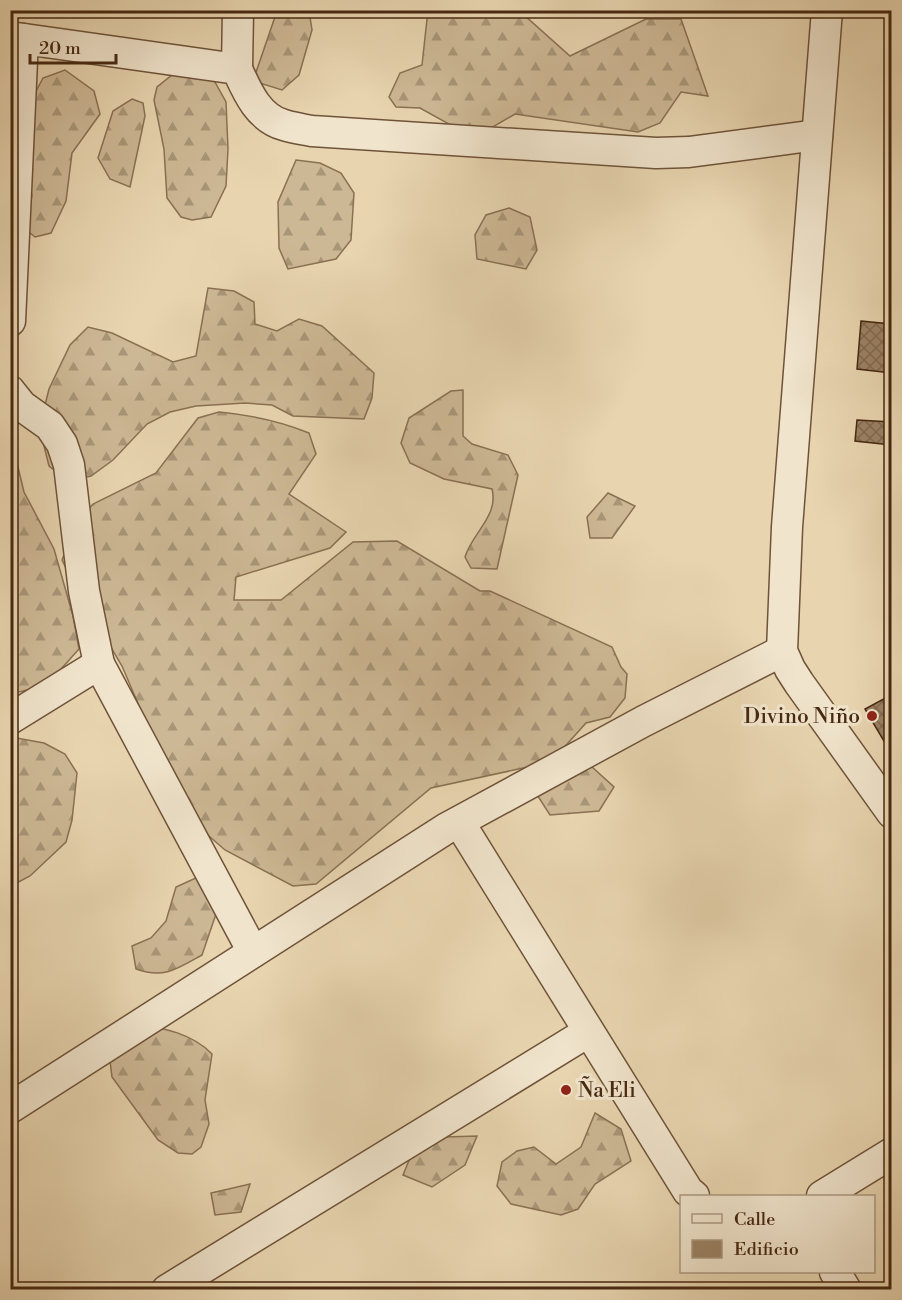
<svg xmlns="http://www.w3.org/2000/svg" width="902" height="1300" viewBox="0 0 902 1300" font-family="'Libre Bodoni',serif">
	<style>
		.forest { fill: url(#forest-firs); stroke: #8a7053; stroke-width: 1.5 }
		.building { fill: url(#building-cross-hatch); stroke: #472811; stroke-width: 1.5 }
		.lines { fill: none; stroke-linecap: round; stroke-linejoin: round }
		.minor-casing { stroke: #6f5339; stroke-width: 33 }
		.minor { stroke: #f0e4cc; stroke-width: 30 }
		.poi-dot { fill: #8f2418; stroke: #f0e4cc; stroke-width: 2 }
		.labels { text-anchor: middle; stroke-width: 6; stroke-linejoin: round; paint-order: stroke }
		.poi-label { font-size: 21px; fill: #472811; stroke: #f0e4cc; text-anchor: end }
	</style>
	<defs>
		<pattern id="forest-firs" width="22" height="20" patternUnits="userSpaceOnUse" patternTransform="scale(1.5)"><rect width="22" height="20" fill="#cdb895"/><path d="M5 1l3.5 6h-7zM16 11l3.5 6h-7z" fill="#a89678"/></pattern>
		<pattern id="building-cross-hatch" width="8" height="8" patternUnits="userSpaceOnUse" patternTransform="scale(1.5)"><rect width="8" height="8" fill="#9b8264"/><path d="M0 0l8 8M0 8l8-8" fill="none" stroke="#806a51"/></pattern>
	</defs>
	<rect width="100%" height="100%" fill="#e8d5b0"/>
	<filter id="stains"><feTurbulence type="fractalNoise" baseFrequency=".00333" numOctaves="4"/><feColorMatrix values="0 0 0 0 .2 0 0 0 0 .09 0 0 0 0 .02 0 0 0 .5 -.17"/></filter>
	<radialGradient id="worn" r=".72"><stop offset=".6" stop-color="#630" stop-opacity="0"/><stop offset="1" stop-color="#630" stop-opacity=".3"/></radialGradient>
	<g class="forest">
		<path d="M428 10H506L524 15 570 56 646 19H681L708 96 681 92 660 123 638 132 515 114 474 138 420 108 396 107 389 97 400 73 422 65Z"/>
		<path d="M277 11H309L312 30 299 75 282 90 253 81Z"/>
		<path d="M65 70 94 91 100 114 72 153 66 201 51 233 35 237 25 229 32 195 11 158V138L43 78Z"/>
		<path d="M177 71 211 75 226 102 228 149 226 186 211 217 192 220 181 217 167 198 164 149 154 100 157 87Z"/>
		<path d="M132 99 143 103 145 116 130 187 110 179 98 158 113 111Z"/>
		<path d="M296 160 320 163 341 173 354 193 351 240 336 259 288 269 279 248 278 202Z"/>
		<path d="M509 208 530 217 537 250 526 269 477 259 475 235 486 215Z"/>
		<path d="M208 288 234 291 254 302 255 324 277 331 299 319 322 326 374 373 372 398 364 419 293 416 272 405 245 403 196 406 170 412 147 424 113 460 91 476 68 481 49 466 43 442V413L49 389 70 345 88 327 112 333 173 362 196 356Z"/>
		<path d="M463 390V436L472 444 508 455 518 475 497 569 471 568 465 557C472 533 499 516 492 489L444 479 410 463 401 443 409 418 451 391Z"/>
		<path d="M219 412C251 415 280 421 309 433L316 454 289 494 346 532 330 548 236 577 234 600H281L353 542 397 541 480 591H490L612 647 621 667 627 674 625 698 610 717 586 723 551 762 431 788 316 884 293 886 225 850 186 816 122 666 109 644 100 637 62 560 77 523 93 504 156 473 198 418Z"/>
		<path d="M10 434 24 492 54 549 73 616 79 649C55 675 49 689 11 693Z"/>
		<path d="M608 493 635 506 612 538H590L587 517Z"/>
		<path d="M11 737 44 743 65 754 77 773 72 820 66 842 30 876 11 886Z"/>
		<path d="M591 766 614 787 599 811 550 815 534 790Z"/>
		<path d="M198 877 217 911 202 955C177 969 164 979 136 969L132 946 151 938 166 921 176 887Z"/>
		<path d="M135 1023C162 1028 192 1033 212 1054L205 1100 209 1124 201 1147 192 1154 178 1153 158 1140 112 1077 109 1053Z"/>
		<path d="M595 1113 621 1129 631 1161 595 1184 578 1209 561 1215 511 1204 497 1186 502 1162 517 1151 534 1147 556 1164 581 1147Z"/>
		<path d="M477 1136 465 1165 432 1187 403 1175 412 1153 443 1137Z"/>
		<path d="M250 1184 241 1212 215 1215 211 1193Z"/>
	</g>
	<g class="building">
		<path d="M861 321 891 324V373L857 369Z"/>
		<path d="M857 420 891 422V445L855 441Z"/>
		<path d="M891 695V753L865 709Z"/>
	</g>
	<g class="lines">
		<g class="minor-casing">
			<g id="minor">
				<path d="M827 10 787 527 782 651 790 669 799 683 892 813"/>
				<path d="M10 37 237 69C247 91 258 118 284 125 293 128 302 129 312 131L656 153 689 152 817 135"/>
				<path d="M237 69 238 10"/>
				<path d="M10 321 23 39"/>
				<path d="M10 391 22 406 50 426 62 444 69 465 84 591 99 664 253 952"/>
				<path d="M10 719 99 664"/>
				<path d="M459 822 688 1191 694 1196"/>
				<path d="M10 1108 447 828 644 721 782 651"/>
				<path d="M822 1196 892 1153"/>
				<path d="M835 1272 846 1290"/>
				<path d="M167 1290 588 1032"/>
			</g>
		</g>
		<use href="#minor" class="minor"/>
	</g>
	<g class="poi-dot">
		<circle cx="872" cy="716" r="6"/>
		<circle cx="566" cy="1090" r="6"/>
	</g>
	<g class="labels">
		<g class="poi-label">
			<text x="860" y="723">Divino Niño</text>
			<text x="578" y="1097" text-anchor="start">Ña Eli</text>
		</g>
	</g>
	<rect width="902" height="1300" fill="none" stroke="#e8d5b0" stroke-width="36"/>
	<rect x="12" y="12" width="878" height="1276" fill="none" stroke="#472811" stroke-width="3"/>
	<rect x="18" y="18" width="866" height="1264" fill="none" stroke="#472811" stroke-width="1.5"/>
	<rect x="680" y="1195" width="195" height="78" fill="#f0e4cc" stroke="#ac9981" stroke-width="1.5"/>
	<rect x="692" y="1214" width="30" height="9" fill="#f0e4cc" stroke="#ac9981" stroke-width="1.5"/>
	<text x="734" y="1225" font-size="18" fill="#472811">Calle</text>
	<rect x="692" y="1240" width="30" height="18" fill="#9b8264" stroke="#ac9981" stroke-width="1.5"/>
	<text x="734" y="1255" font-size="18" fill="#472811">Edificio</text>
	<path d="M30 54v9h86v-9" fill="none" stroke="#472811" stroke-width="3"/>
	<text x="39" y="54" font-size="18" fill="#472811" stroke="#f0e4cc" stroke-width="4.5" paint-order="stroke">20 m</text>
	<rect width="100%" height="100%" filter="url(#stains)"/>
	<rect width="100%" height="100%" fill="url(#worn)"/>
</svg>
